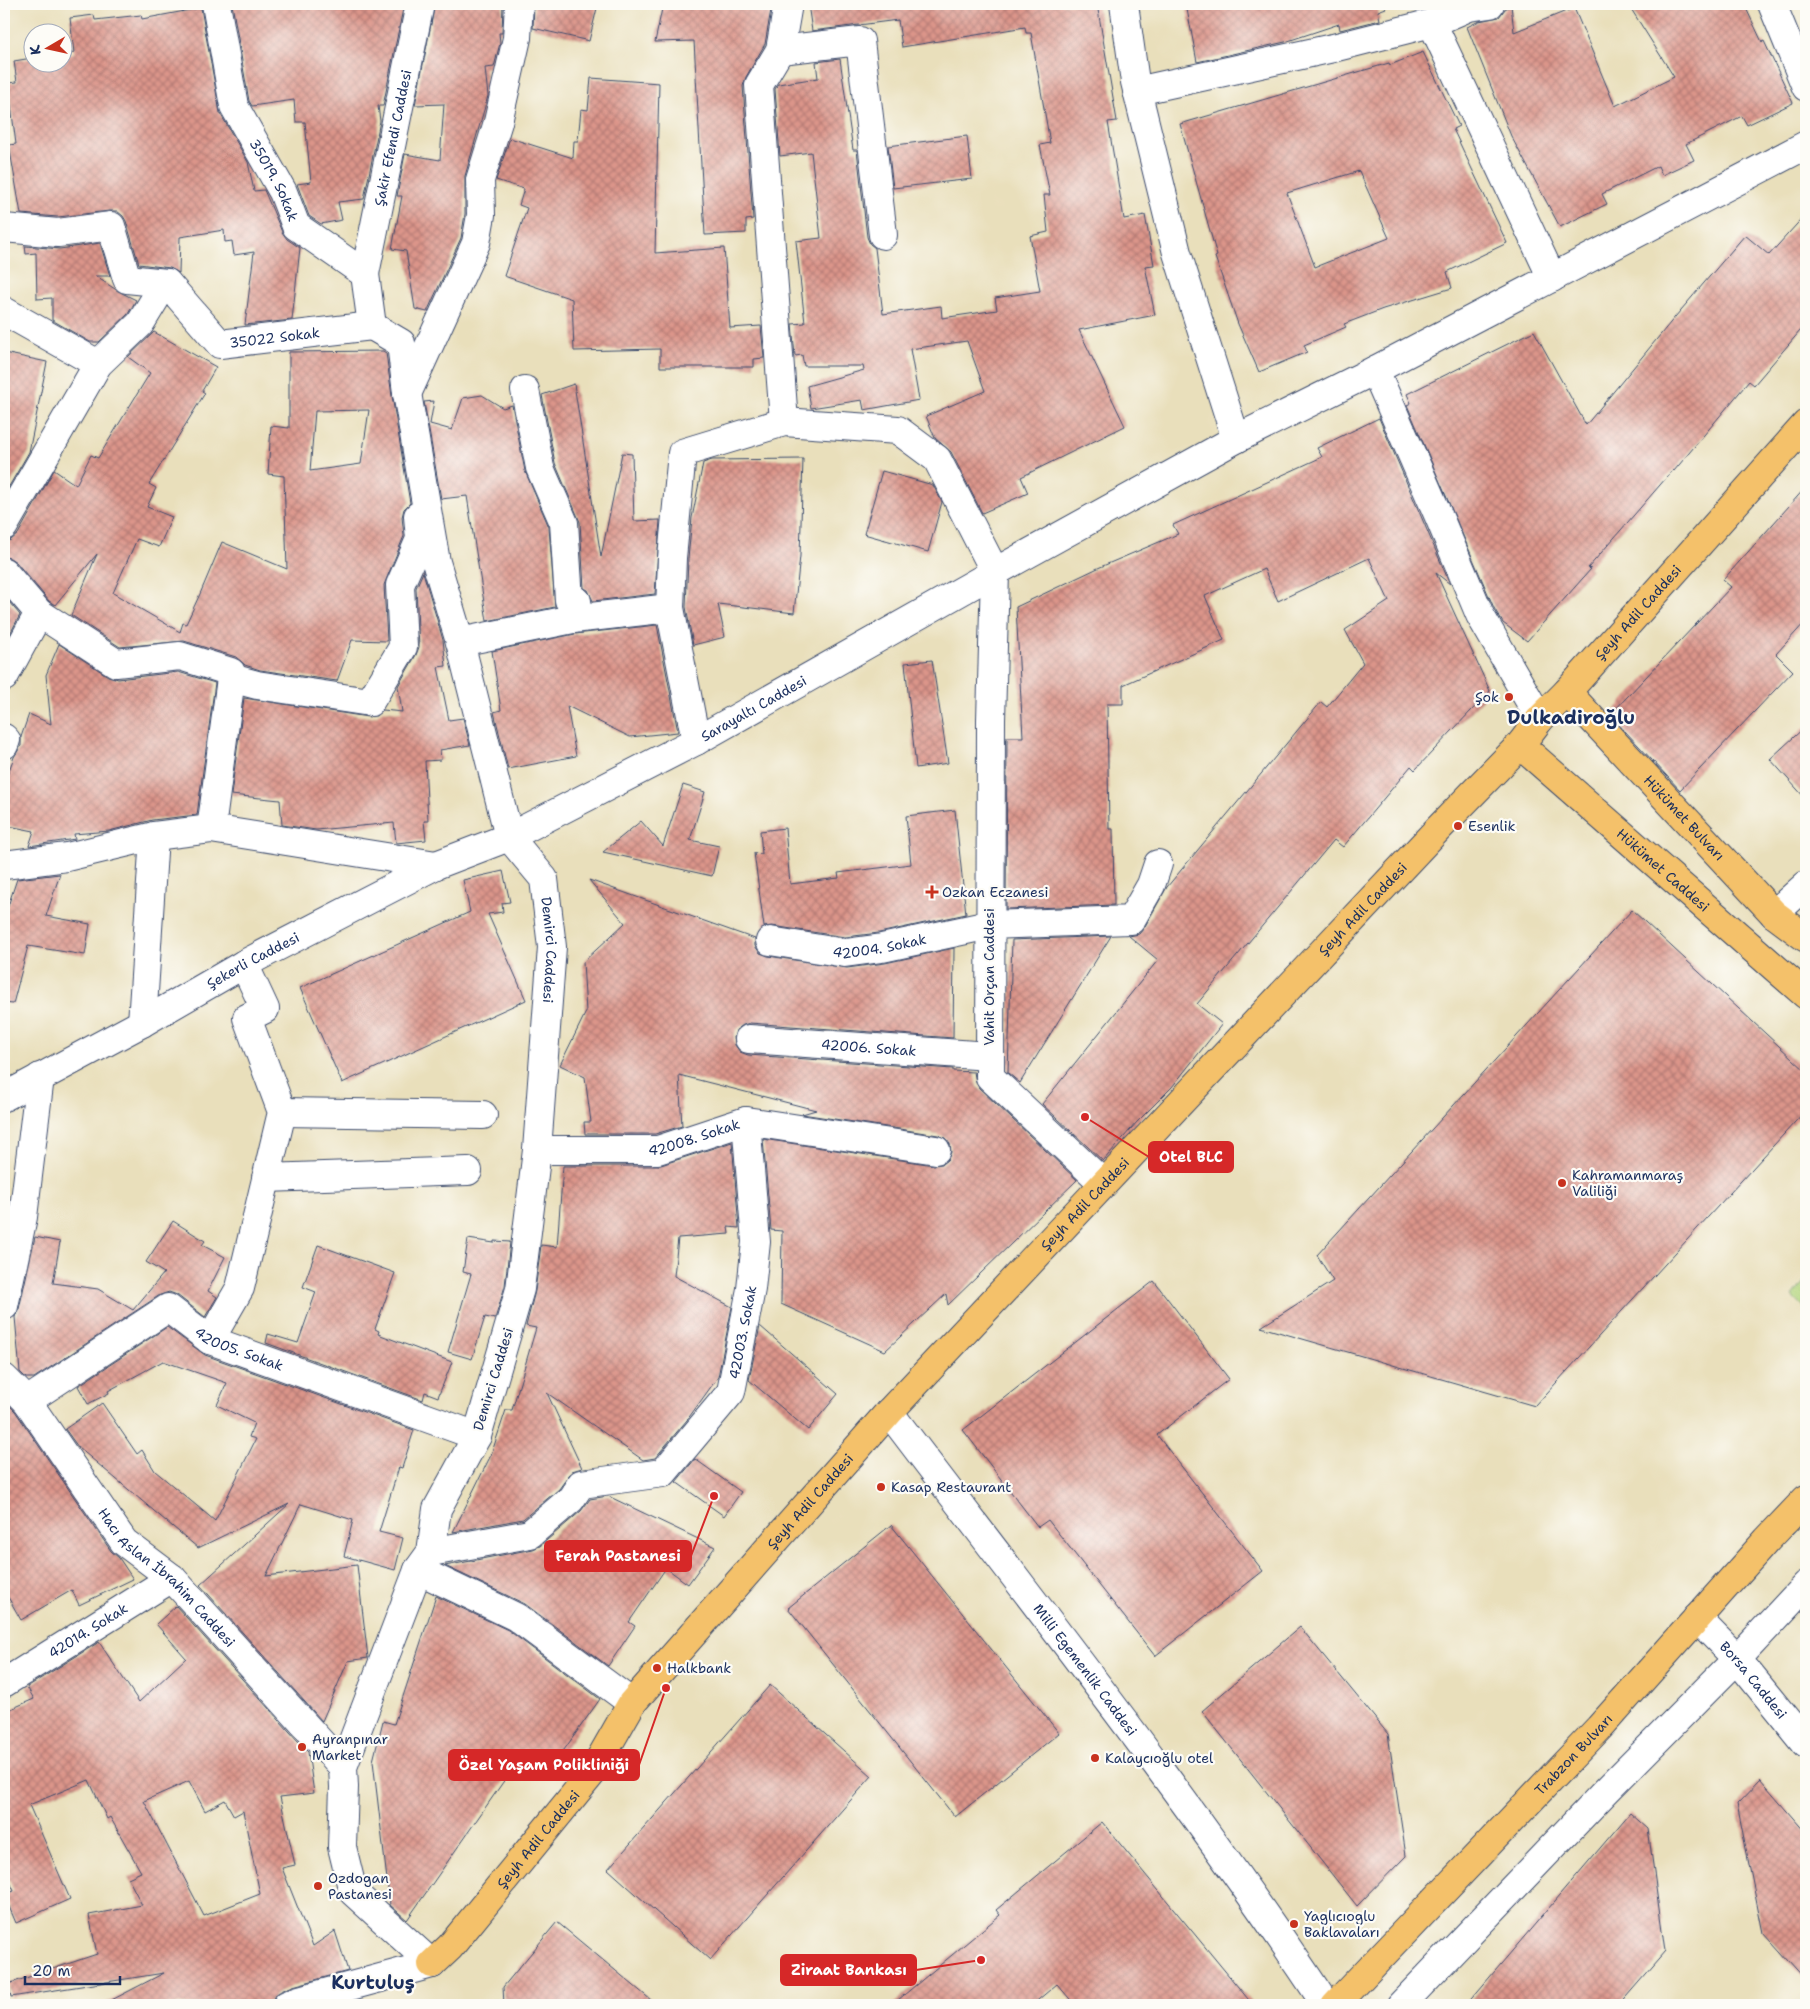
<svg xmlns="http://www.w3.org/2000/svg" width="1810" height="2009" viewBox="0 0 1810 2009" font-family="'Shantell Sans',sans-serif">
	<style>
		.park { fill: url(#park-tufts); stroke: #66826e }
		.building { fill: url(#building-cross-hatch); fill-rule: evenodd }
		.lines { fill: none; stroke-linecap: round; stroke-linejoin: round }
		.minor-casing { stroke: #3a496c; stroke-width: 30 }
		.major-casing { stroke: #3a496c; stroke-width: 30 }
		.minor { stroke: #fff; stroke-width: 28 }
		.major { stroke: #f4c16a; stroke-width: 28 }
		.poi-dot { fill: #c8321e; stroke: #fdfcf7; stroke-width: 2 }
		.labels { text-anchor: middle; stroke-width: 4.5; stroke-linejoin: round; paint-order: stroke }
		.street-label { font-size: 14px; fill: #1b2f5e; stroke: #fdfcf7 }
		.poi-label { font-size: 14px; fill: #1b2f5e; stroke: #fdfcf7; text-anchor: start }
		.district-label { font-size: 19px; font-weight: bold; fill: #1b2f5e; stroke: #fdfcf7 }
		.leader { fill: none; stroke: #d62828; stroke-width: 2 }
		.callout-dot { fill: #d62828; stroke: #fdfcf7; stroke-width: 2 }
		.callout { fill: #d62828; stroke: #d62828; stroke-width: 2 }
		.callout-label { font-size: 15px; text-anchor: middle; font-weight: bold; fill: #fff }
	</style>
	<defs>
		<pattern id="park-tufts" width="24" height="20" patternUnits="userSpaceOnUse" patternTransform="scale(1.25)"><rect width="24" height="20" fill="#b2d47d"/><path d="M3 7l-1-3M5 7V3M7 7l1-3M15 17l-1-3M17 17v-4M19 17l1-3" fill="none" stroke="#98b66e"/></pattern>
		<pattern id="building-cross-hatch" width="8" height="8" patternUnits="userSpaceOnUse" patternTransform="scale(1.25)"><rect width="8" height="8" fill="#dc958a"/><path d="M0 0l8 8M0 8l8-8" fill="none" stroke="#b27a74"/></pattern>
	</defs>
	<rect width="100%" height="100%" fill="#fdfcf7"/>
	<filter id="ink" filterUnits="userSpaceOnUse"><feTurbulence type="fractalNoise" baseFrequency=".02" numOctaves="2"/><feDisplacementMap in="SourceGraphic" scale="10" xChannelSelector="R" yChannelSelector="G"/><feConvolveMatrix kernelMatrix="1 2 1 2 8 2 1 2 1" color-interpolation-filters="sRGB"/></filter>
	<filter id="wash" filterUnits="userSpaceOnUse"><feTurbulence type="fractalNoise" baseFrequency=".0096" numOctaves="4" result="noise"/><feDisplacementMap in="SourceGraphic" scale="20" xChannelSelector="R" yChannelSelector="G"/><feGaussianBlur stdDeviation="1.12" result="paint"/><feColorMatrix in="noise" values="0 0 0 0 0 0 0 0 0 0 0 0 0 0 0 0 0 1.4 0 .05"/><feComposite in="paint" operator="in"/></filter>
	<g filter="url(#wash)">
		<rect width="100%" height="100%" fill="#e9dfbb"/>
		<path class="park" d="M1806 1279V1310L1793 1297Z"/>
		<g id="blocks">
			<g class="building">
				<path d="M232 4H404L383 106H378L380 121 364 199 338 202 342 220 321 224 309 216 297 184 311 182 305 122H296L294 100 252 106 249 101Z"/>
				<path d="M435 4H503L502 33H499L500 43 494 67 485 68 488 96 465 176V214L461 238 427 312 415 309 406 251 392 249 402 196H397L405 154 440 160 444 104 415 105Z"/>
				<path d="M534 4H598L589 41 533 28Z"/>
				<path d="M663 4H772L765 44 746 77 743 86 753 219 746 220V233L705 235 694 41 655 42Z"/>
				<path d="M808 4H1097L1117 121 1108 122 1124 219 1145 215 1154 265 1145 266 1155 315 1079 330 1125 426 1021 477 1028 493 982 513 951 452 935 438 926 416 985 391 967 341 910 349 919 400 864 410 862 400 811 408 807 386 864 370 863 366H804L802 355 795 356 792 324 805 323 796 241 821 238 811 152 780 156 775 89 778 84 818 78 816 62 840 59 853 150H857L867 237 870 244 875 248 883 314 941 306 942 318 997 310 995 298 1040 291 1030 236 1048 232 1044 195H1050L1040 145 1050 143 1031 33H1026L1025 27 902 47 898 20 812 31Z"/>
				<path d="M1186 4H1385L1386 8 1378 11 1380 20 1340 30 1339 24 1285 42 1197 62Z"/>
				<path d="M1628 4H1744L1762 42 1764 41 1793 103 1747 125 1742 116 1686 144 1694 160 1662 175 1658 166 1602 194 1607 204 1560 227 1511 136 1467 27 1479 21 1499 17 1505 9 1511 5 1514 32 1574 8 1615 106 1674 77Z"/>
				<path d="M201 8 220 113 248 162 254 191 264 190 282 232 287 239 300 248 292 320 245 325 254 252 234 255 232 241 225 242 224 230 180 237 179 273 170 268 139 264 126 221 123 216 117 211H109L58 217 21 214 9 145 16 144 8 83 17 82 14 61 32 58V62H62V55L74 53 70 18 94 15 95 20 141 15 142 19Z"/>
				<path d="M1423 52 1459 126 1453 129 1507 243 1447 272 1452 288 1383 309 1344 324 1346 327 1304 345 1307 352 1259 372 1238 324 1215 257 1217 256 1180 124 1389 63 1390 65ZM1359 171 1389 238 1315 267 1287 193Z"/>
				<path d="M591 78 659 83 655 253 724 248 730 328 761 326 764 358 754 359V367H660V349L574 351 572 299 504 276 527 208 519 205 524 189 496 180 510 138 573 158 574 141H578L581 109 588 110Z"/>
				<path d="M967 136 972 179 893 188 888 146Z"/>
				<path d="M1806 214V324L1754 385 1749 381 1674 471 1673 470 1588 568 1591 569 1527 641 1503 623 1494 608 1407 405 1411 403 1407 394 1534 331 1586 425 1675 317 1745 235 1769 255Z"/>
				<path d="M100 243 110 276H95L118 291 136 300 128 314 99 342H90L52 320V298L37 299 36 253 26 254 25 246 60 249Z"/>
				<path d="M154 332 216 367 202 391 205 393 149 484 156 488 147 507 172 517 159 547 137 539 113 593 180 632 183 623 186 624 200 594 222 542 287 569 284 476 268 474 271 426 289 428V352L383 351 386 353 392 396 410 503 404 509 402 517 404 536 384 585 387 641 352 640 337 681 260 670 245 665 236 657 184 641 120 647 71 615 97 554 55 605 49 601 16 562 10 558 4 557V542L11 540 18 534 54 470 76 485 91 455 98 458 150 373 128 357ZM369 410 361 464 310 471 315 411Z"/>
				<path d="M4 353 47 362 29 452 4 495Z"/>
				<path d="M574 384 601 557 622 453 632 454 634 521 660 520 655 594 593 601 588 590 584 588 580 522 555 463 542 395Z"/>
				<path d="M482 395 503 408 512 405 525 471 549 527 555 607 487 621 467 496 441 499 424 402 434 401 430 424 452 430 463 398Z"/>
				<path d="M1379 418 1450 584 1436 573 1490 691 1415 770 1411 766 1343 847 1334 840 1197 1004 1222 1024 1172 1087 1137 1122 1103 1161 1042 1104 1158 960 1129 936 1139 934 1144 928 1167 887 1321 702 1327 707 1363 663 1345 630 1389 601 1369 558 1278 601 1264 569 1205 596 1224 640 1123 685V704H1107L1109 829H1113L1114 905 1006 909 1007 737H1023L1016 607 1098 568 1178 534 1173 525 1322 457 1317 448Z"/>
				<path d="M803 459 800 556 794 613 718 604 725 637 693 645 686 607 688 559 692 518 703 463 712 460Z"/>
				<path d="M882 471 933 485 942 502 928 552 864 534Z"/>
				<path d="M1806 487V621L1776 654 1793 671 1680 790 1610 715 1731 587 1723 580Z"/>
				<path d="M423 572 443 640 446 666 438 667 449 720 463 718 470 745 440 750 441 760 425 761 428 821H424L426 840 396 843 394 823 316 830 282 825 280 800 231 795 244 698 368 717 376 716 383 710 402 712 398 686 416 655 419 647 416 588Z"/>
				<path d="M4 596 20 615 4 645Z"/>
				<path d="M657 625 678 732 630 737 567 706 576 756 508 769 494 712 501 710 492 651 575 634Z"/>
				<path d="M59 644 108 676 118 679 178 672 215 683 197 815 152 820 109 831 74 834 75 839 29 846 34 831 4 825V784L14 757 21 746V737L29 714 51 724 46 675Z"/>
				<path d="M932 660 948 763 916 768 905 663Z"/>
				<path d="M1806 726V799L1770 759Z"/>
				<path d="M683 785 705 792 690 840 719 846 712 876 603 852 641 821 663 846Z"/>
				<path d="M955 810 966 914 879 933 845 937 772 926 764 927 754 853 762 854 760 831 785 828 790 884 839 878 838 873 911 864 906 816Z"/>
				<path d="M503 871 510 902 502 903 503 912 488 914 526 1000 342 1083 300 988 470 912 463 880Z"/>
				<path d="M60 874 46 916 90 924 85 955 28 946 13 1004 4 1003V918L17 879Z"/>
				<path d="M589 880 755 939V946L760 953 768 956 847 968 885 963 954 948 953 1038 750 1023 743 1025 736 1030 734 1037 735 1045 740 1052 748 1055 953 1069V1071L974 1072 976 1083 979 1088 1077 1180 948 1305 946 1294 885 1351 781 1304 782 1231 771 1230 763 1139 934 1165 942 1164 948 1159 951 1152 950 1144 945 1138 938 1135 802 1114 816 1110 679 1075 682 1126 655 1134H585L584 1122H591L585 1077 560 1065 586 1012 583 962 625 923Z"/>
				<path d="M1632 910 1806 1071V1110L1535 1406 1261 1327 1333 1281 1317 1255Z"/>
				<path d="M1111 936 1020 1083 1008 1073 1012 940Z"/>
				<path d="M732 1142 739 1228 728 1227 729 1234 678 1238 674 1276 732 1307 718 1377 687 1420 655 1458 643 1460 547 1393 582 1468 572 1471 559 1489 523 1519 453 1532 491 1455 506 1410H512L536 1328 526 1326 535 1291 541 1245 557 1247 563 1166H658Z"/>
				<path d="M173 1221 205 1241 202 1245 225 1257 208 1291 217 1297 205 1317 177 1295 169 1292 160 1295 34 1378H26L20 1372 15 1317 19 1309 35 1237 60 1242 53 1283 98 1289 133 1310 164 1273 146 1262Z"/>
				<path d="M468 1239 494 1243V1241L510 1242 505 1286 495 1319 485 1317 472 1359 448 1352 471 1274 463 1272Z"/>
				<path d="M318 1245 395 1273 375 1329 379 1331 378 1334 452 1362 438 1397 425 1392 423 1400 266 1343 268 1334 298 1343 316 1292 303 1287Z"/>
				<path d="M1154 1281 1229 1379 1157 1435 1263 1571 1155 1656 1048 1520 1038 1527 963 1430Z"/>
				<path d="M760 1326 838 1394 808 1430 749 1380Z"/>
				<path d="M167 1327 205 1355 414 1430 402 1468 399 1467 379 1532 403 1538 395 1570 344 1556 353 1520 301 1504 266 1576 357 1565 368 1658 348 1661 322 1721 200 1585 289 1504 198 1548 78 1447 65 1429 102 1403 137 1454 142 1450 155 1471 215 1521 256 1439 249 1437 254 1423 217 1405 227 1383 163 1361 108 1391 109 1393 88 1404 78 1386Z"/>
				<path d="M4 1400 15 1411 111 1551 119 1558 133 1579 79 1605 72 1590 21 1620 4 1590Z"/>
				<path d="M695 1459 741 1492 724 1516 676 1482Z"/>
				<path d="M608 1496 715 1547 688 1584 666 1568 629 1622 635 1626 608 1666 525 1604 445 1566 533 1549 540 1546 581 1511 590 1499Z"/>
				<path d="M891 1525 1059 1733 955 1817 788 1608Z"/>
				<path d="M436 1596 508 1630 600 1699 559 1757 524 1752 407 1920 390 1905 373 1761 383 1721 394 1724Z"/>
				<path d="M176 1606 308 1752 314 1793 280 1797 295 1865 282 1868 313 1946 335 1931 348 1971 293 1986 281 1991 275 1995 272 2001 258 2005H102L164 1973 11 1997 8 1984 97 1954 89 1915 142 1905 128 1878 141 1872 110 1817 107 1819 89 1780 29 1805 70 1899 16 1923 4 1895 14 1891 4 1869V1712L34 1699 27 1687 99 1642 139 1702 186 1658 156 1624ZM189 1781 205 1811 225 1800 234 1816 243 1811 260 1894 204 1916 144 1801Z"/>
				<path d="M1300 1627 1388 1734 1406 1856 1357 1906 1202 1711Z"/>
				<path d="M770 1685 872 1776 710 1960 608 1869Z"/>
				<path d="M1760 1780 1806 1833V1981L1763 1933 1737 1804Z"/>
				<path d="M1630 1813 1648 1829 1665 1952 1619 2005H1466Z"/>
				<path d="M1102 1822 1253 2005H1075L1057 1984 1032 2005H892L1000 1915 996 1910Z"/>
				<path d="M557 1922 657 2005H504L503 1987Z"/>
			</g>
		</g>
	</g>
	<g filter="url(#ink)">
		<use href="#blocks" fill-opacity="0" stroke="#3a496c" stroke-width="1"/>
		<g class="lines">
			<g class="minor-casing">
				<g id="minor">
					<path id="s1" d="M216 4 234 106 283 192 296 226 365 274 372 326"/>
					<path d="M1124 4 1135 82 1177 253 1236 439"/>
					<path d="M1772 4 1806 87"/>
					<path d="M1432 23 1552 278"/>
					<path d="M780 50 860 41 883 235"/>
					<path d="M1137 91 1333 48 1432 23 1469 7 1490 4"/>
					<path id="s2" d="M4 228 58 233 111 226 127 279 167 283 220 344 372 326"/>
					<path id="s3" d="M365 274 420 4"/>
					<path d="M4 311 98 364"/>
					<path id="s4" d="M372 326 401 343 407 393 436 562 460 642 509 837 544 879 552 947 537 1150 520 1289 477 1436 437 1509 431 1552 418 1570 343 1767 344 1787 342 1847 353 1892 432 1964"/>
					<path d="M1375 370 1439 517 1480 615 1540 719"/>
					<path d="M525 390 540 468 564 523 569 600 577 601 579 615 573 619"/>
					<path d="M407 394 476 243 481 215 480 180 498 122 517 38 519 4"/>
					<path d="M784 422 759 85 780 50 788 4"/>
					<path d="M4 526 98 364 140 324 160 291 167 283"/>
					<path d="M4 572 39 613 116 663 180 656 231 672V678"/>
					<path d="M460 642 573 619 670 608"/>
					<path d="M4 677 39 613"/>
					<path d="M4 738 6 740 4 745"/>
					<path d="M696 741 670 608 672 558 682 453 784 422 898 430 937 459 995 572 991 720 990 1077 1103 1183"/>
					<path d="M211 829 231 678 257 685 370 702 403 647 400 585 420 539 418 516"/>
					<path d="M4 865 67 857 154 836 211 829 436 865"/>
					<path d="M1774 914 1806 885"/>
					<path id="s5" d="M770 941 845 953 882 948 989 925 1131 920 1151 885 1158 864"/>
					<path d="M142 1023 154 836"/>
					<path id="s6" d="M749 1039 989 1056"/>
					<path id="s7" d="M4 1097 142 1023 244 964 436 865 509 837 696 741 995 572 1236 439 1375 370 1806 145"/>
					<path d="M282 1112 483 1115"/>
					<path id="s8" d="M537 1150H658L746 1121 936 1150"/>
					<path d="M266 1178 468 1171"/>
					<path d="M4 1306 23 1217 40 1077"/>
					<path d="M210 1340 240 1288 282 1112 247 1018 265 1009 244 964"/>
					<path id="s9" d="M4 1378 27 1401 124 1542 172 1578 343 1767"/>
					<path id="s10" d="M27 1401 168 1308 210 1340 477 1436"/>
					<path id="s11" d="M889 1412C1037 1607 1190 1800 1326 2005"/>
					<path id="s12" d="M431 1552 530 1534 571 1499 581 1484 663 1473 731 1392 751 1289 756 1242 746 1121"/>
					<path d="M418 1570 516 1617 632 1703"/>
					<path id="s13" d="M1697 1618 1737 1659 1806 1744"/>
					<path id="s14" d="M4 1683 172 1578"/>
					<path d="M287 2005 299 2000 432 1964"/>
					<path d="M1401 2005 1606 1791 1737 1659 1806 1585"/>
				</g>
			</g>
			<g class="major-casing">
				<g id="major">
					<path id="s15" d="M1567 692 1774 914 1806 938"/>
					<path id="s16" d="M1520 745 1806 995"/>
					<path id="s17" d="M432 1964 450 1947 592 1773 632 1703 889 1412 1438 829 1520 745 1540 719 1567 692 1806 424"/>
					<path id="s18" d="M1335 2005 1599 1728 1767 1540 1806 1499"/>
				</g>
			</g>
			<use href="#minor" class="minor"/>
			<use href="#major" class="major"/>
		</g>
	</g>
	<g class="poi-dot">
		<circle cx="1509" cy="697" r="5"/>
		<circle cx="1458" cy="826" r="5"/>
		<path d="M929.5 884.5h5v5h5v5h-5v5h-5v-5h-5v-5h5z"/>
		<circle cx="1562" cy="1183" r="5"/>
		<circle cx="881" cy="1487" r="5"/>
		<circle cx="657" cy="1668" r="5"/>
		<circle cx="302" cy="1747" r="5"/>
		<circle cx="1095" cy="1758" r="5"/>
		<circle cx="318" cy="1886" r="5"/>
		<circle cx="1294" cy="1924" r="5"/>
	</g>
	<g class="labels">
		<g class="street-label">
			<text dy="5" stroke="none"><textPath href="#s3" startOffset="139">Şakir Efendi Caddesi</textPath></text>
			<text dy="5" stroke="none"><textPath href="#s1" startOffset="188">35019. Sokak</textPath></text>
			<text dy="5" stroke="none"><textPath href="#s2" startOffset="339">35022 Sokak</textPath></text>
			<text dy="5" stroke="none"><textPath href="#s17" startOffset="1814">Şeyh Adil Caddesi</textPath></text>
			<text dy="5" stroke="none"><textPath href="#s7" startOffset="845">Sarayaltı Caddesi</textPath></text>
			<text dy="5" stroke="none"><textPath href="#s15" startOffset="172">Hükümet Bulvarı</textPath></text>
			<text dy="5" stroke="none"><textPath href="#s16" startOffset="190">Hükümet Caddesi</textPath></text>
			<text dy="5" stroke="none"><textPath href="#s17" startOffset="1409">Şeyh Adil Caddesi</textPath></text>
			<text dy="5" stroke="none"><textPath href="#s5" startOffset="111">42004. Sokak</textPath></text>
			<text dy="5" stroke="none"><textPath href="#s4" startOffset="666">Demirci Caddesi</textPath></text>
			<text dy="5" stroke="none"><textPath href="#s7" startOffset="284">Şekerli Caddesi</textPath></text>
			<text transform="translate(989 977) rotate(-90)" y="5">Vahit Orçan Caddesi</text>
			<text dy="5" stroke="none"><textPath href="#s6" startOffset="120">42006. Sokak</textPath></text>
			<text dy="5" stroke="none"><textPath href="#s8" startOffset="159">42008. Sokak</textPath></text>
			<text dy="5" stroke="none"><textPath href="#s17" startOffset="1004">Şeyh Adil Caddesi</textPath></text>
			<text dy="5" stroke="none"><textPath href="#s12" startOffset="422">42003. Sokak</textPath></text>
			<text dy="5" stroke="none"><textPath href="#s10" startOffset="252">42005. Sokak</textPath></text>
			<text transform="translate(493 1379) rotate(-73)" y="5">Demirci Caddesi</text>
			<text dy="5" stroke="none"><textPath href="#s17" startOffset="599">Şeyh Adil Caddesi</textPath></text>
			<text dy="5" stroke="none"><textPath href="#s9" startOffset="259">Hacı Aslan İbrahim Caddesi</textPath></text>
			<text dy="5" stroke="none"><textPath href="#s14" startOffset="99">42014. Sokak</textPath></text>
			<text dy="5" stroke="none"><textPath href="#s11" startOffset="324">Milli Egemenlik Caddesi</textPath></text>
			<text dy="5" stroke="none"><textPath href="#s13" startOffset="84">Borsa Caddesi</textPath></text>
			<text dy="5" stroke="none"><textPath href="#s18" startOffset="346">Trabzon Bulvarı</textPath></text>
			<text dy="5" stroke="none"><textPath href="#s17" startOffset="164">Şeyh Adil Caddesi</textPath></text>
		</g>
		<g class="poi-label">
			<text x="1499" y="702" text-anchor="end">Şok</text>
			<text x="1468" y="831">Esenlik</text>
			<text x="942" y="897">Ozkan Eczanesi</text>
			<text x="1572" y="1180">Kahramanmaraş<tspan x="1572" dy="16">Valiliği</tspan></text>
			<text x="891" y="1492">Kasap Restaurant</text>
			<text x="667" y="1673">Halkbank</text>
			<text x="312" y="1744">Ayranpınar<tspan x="312" dy="16">Market</tspan></text>
			<text x="1105" y="1763">Kalaycıoğlu otel</text>
			<text x="328" y="1883">Ozdogan<tspan x="328" dy="16">Pastanesi</tspan></text>
			<text x="1304" y="1921">Yaglıcıoglu<tspan x="1304" dy="16">Baklavaları</tspan></text>
		</g>
		<g class="district-label">
			<text x="1571" y="724">Dulkadiroğlu</text>
			<text x="373" y="1989">Kurtuluş</text>
		</g>
	</g>
	<path class="leader" d="M1085 1117L1149 1157M714 1496L691 1556M666 1688L639 1765M981 1960L916 1970"/>
	<g class="callout-dot">
		<circle cx="1085" cy="1117" r="5"/>
		<circle cx="714" cy="1496" r="5"/>
		<circle cx="666" cy="1688" r="5"/>
		<circle cx="981" cy="1960" r="5"/>
	</g>
	<g class="callout">
		<rect x="1149" y="1142" width="84" height="30" rx="5"/>
		<rect x="545" y="1541" width="146" height="30" rx="5"/>
		<rect x="449" y="1750" width="190" height="30" rx="5"/>
		<rect x="781" y="1955" width="135" height="30" rx="5"/>
	</g>
	<g class="callout-label">
		<text x="1191" y="1162">Otel BLC</text>
		<text x="618" y="1561">Ferah Pastanesi</text>
		<text x="544" y="1770">Özel Yaşam Polikliniği</text>
		<text x="849" y="1975">Ziraat Bankası</text>
	</g>
	<rect width="1810" height="2009" fill="none" stroke="#fdfcf7" stroke-width="20"/>
	<g transform="translate(48 48) rotate(261)"><circle r="24" fill="#fdfcf7" stroke="#a3aaba"/>
	<path d="M0-4L9 19L0 12L-9 19Z" fill="#c8321e"/>
	<text y="-8" font-size="14" font-weight="bold" text-anchor="middle" fill="#1b2f5e">K</text>
	</g>
	<path d="M25 1976v8h95v-8" fill="none" stroke="#1b2f5e" stroke-width="2.5"/>
	<text x="32" y="1976" font-size="15" fill="#1b2f5e" stroke="#fdfcf7" stroke-width="4" paint-order="stroke">20 m</text>
</svg>
